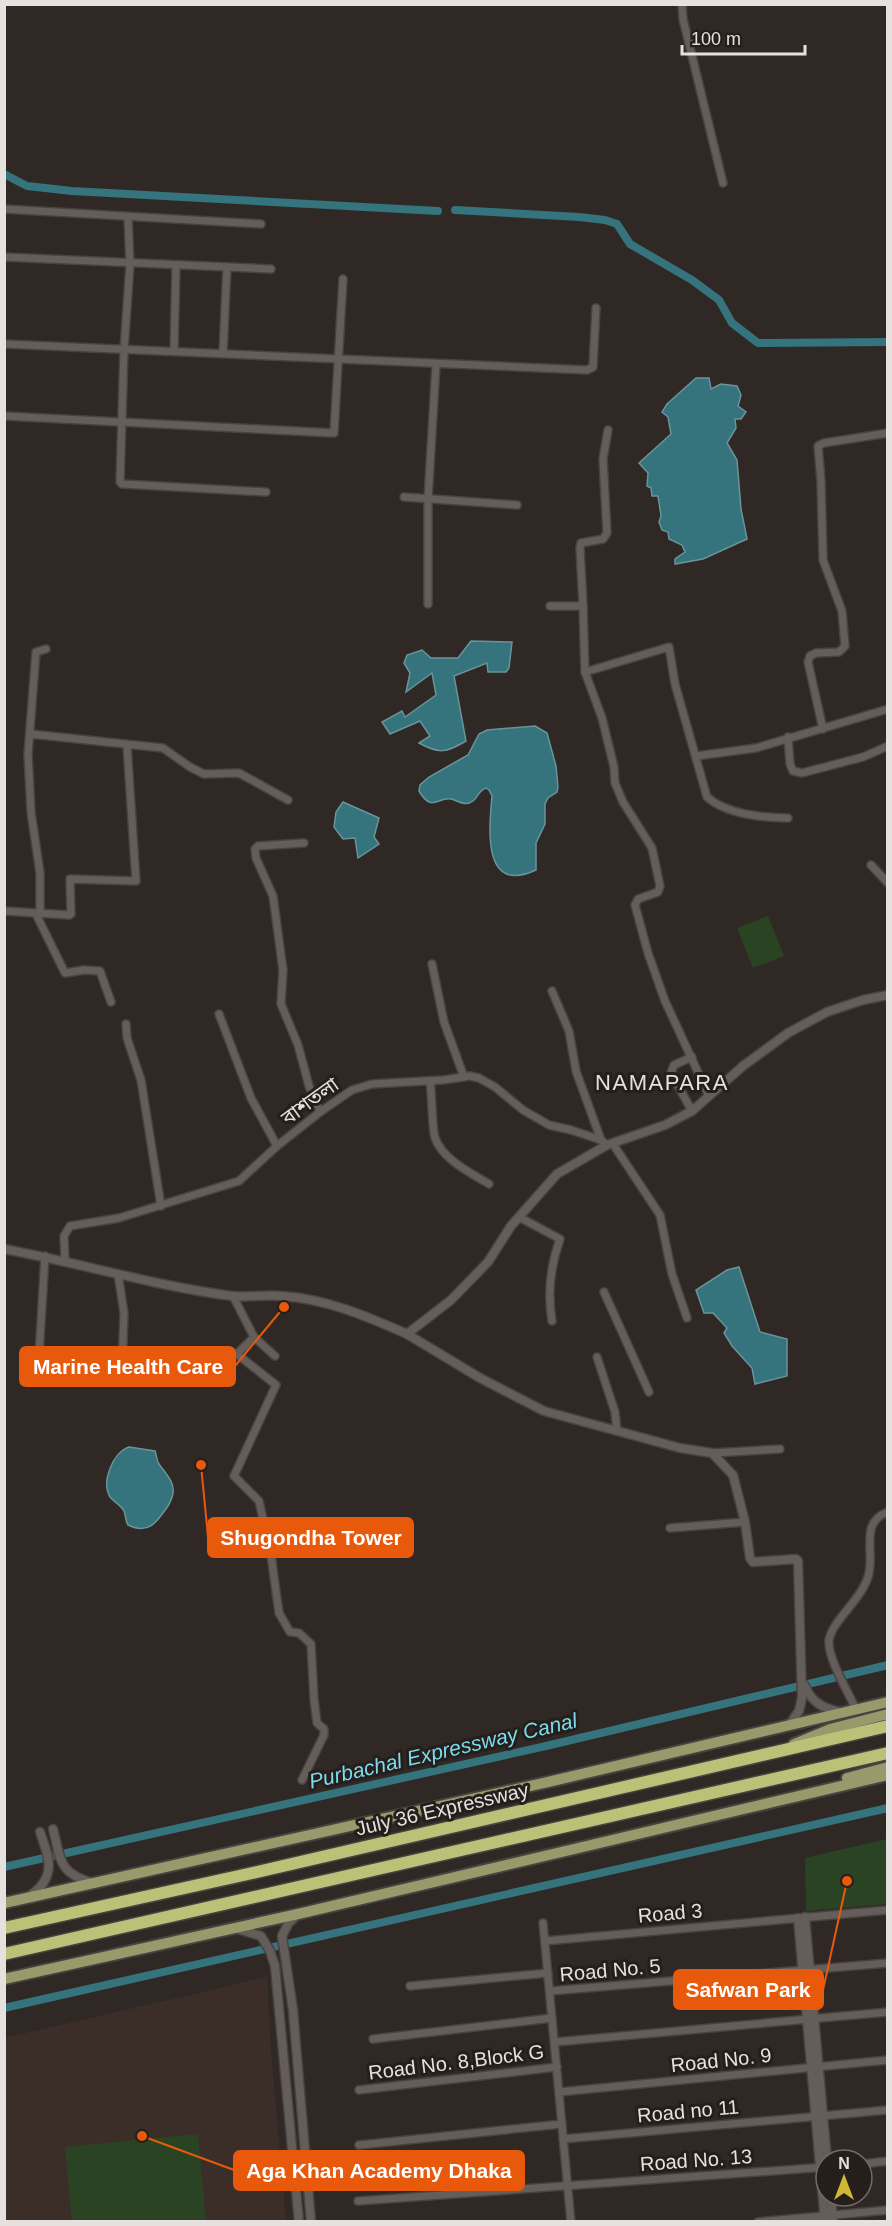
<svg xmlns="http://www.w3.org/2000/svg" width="892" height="2226" viewBox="0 0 892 2226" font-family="Arial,'Noto Sans Bengali',sans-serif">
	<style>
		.built { fill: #3b2e28 }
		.green { fill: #2a4423 }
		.water { fill: #35737d; stroke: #6a949a; stroke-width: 1.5 }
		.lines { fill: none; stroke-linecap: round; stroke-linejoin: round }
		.canal { stroke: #35737d; stroke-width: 8 }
		.minor-casing { stroke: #494340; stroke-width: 10 }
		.tertiary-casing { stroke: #494340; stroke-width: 11 }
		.primary-casing { stroke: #494340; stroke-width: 14 }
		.motorway-casing { stroke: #494340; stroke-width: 15 }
		.minor { stroke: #655d59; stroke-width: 7 }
		.tertiary { stroke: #655d59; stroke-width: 8 }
		.primary { stroke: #999a6c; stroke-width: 10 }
		.motorway { stroke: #bbc278; stroke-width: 12 }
		.labels { text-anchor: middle; stroke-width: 6; stroke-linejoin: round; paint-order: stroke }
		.street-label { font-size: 20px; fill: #e6e1df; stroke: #251e1b }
		.water-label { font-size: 21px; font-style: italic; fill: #7adcee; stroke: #251e1b }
		.quarter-label { font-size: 22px; letter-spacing: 1.5px; fill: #e6e1df; stroke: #251e1b }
		.leader { fill: none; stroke: #e8590c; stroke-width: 2 }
		.callout-dot { fill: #e8590c; stroke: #251e1b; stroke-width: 2 }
		.callout { fill: #e8590c; stroke: #e8590c; stroke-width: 2 }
		.callout-label { font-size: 21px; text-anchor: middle; font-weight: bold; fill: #fff }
	</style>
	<rect width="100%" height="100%" fill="#2f2825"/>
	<path class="built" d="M267 1977 271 2051 286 2221H5L4 2038Z"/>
	<g class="green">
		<path d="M768 916 784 956 753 968 737 928Z"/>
		<path d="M887 1839V1904L806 1911 805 1858Z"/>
		<path d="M198 2134 206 2221H72L65 2147Z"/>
	</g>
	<g class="water">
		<path d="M696 378H709L711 389 721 384 737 386 741 395 738 406 746 412 741 419H735L736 428 727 443 737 460 741 509 747 539 703 559 675 564V559L685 552 682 545 669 539 668 532 662 530 659 522 661 516 658 496H652L651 488 647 486 648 473 639 463 671 434 668 417 662 412 667 404Z"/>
		<path d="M471 641 512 642 509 668 506 672H488L487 663 454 676 466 741C446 753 439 754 419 743L430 736 420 721 390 734 382 722 402 711 405 717 436 695 432 673 406 692 410 673 404 663 407 655 422 650 431 658H458Z"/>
		<path d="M535 726 547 733 556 766 558 787 557 792 548 798 545 804V824L536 843V870C482 895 489 829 492 796L489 790 486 788C479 790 479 796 473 801 465 807 459 801 451 799 437 797 432 813 419 791L420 785 429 777 468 755 479 734 487 730Z"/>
		<path d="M343 802 379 818 374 837 379 844 358 858 355 838 343 839 334 827 336 812Z"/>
		<path d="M739 1267 760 1332 787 1339V1376L755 1384 752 1368 732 1346 724 1333 727 1328 713 1313H704L696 1290 727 1270Z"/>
		<path d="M129 1447 155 1451C157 1455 156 1460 159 1464 164 1472 172 1478 173 1488 174 1494 171 1501 168 1506 157 1522 149 1535 128 1525 125 1520 126 1515 124 1511 121 1505 114 1502 110 1497 101 1482 113 1452 129 1447Z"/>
	</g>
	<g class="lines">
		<g class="canal">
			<path d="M4 174 27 186 72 191 438 211"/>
			<path d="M455 210 579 217 605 220 617 224 630 244 692 280 719 300 732 323 758 343 888 342"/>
			<path d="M4 1867 546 1746 888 1665"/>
			<path d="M4 2008 888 1808"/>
		</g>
		<g class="minor-casing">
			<g id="minor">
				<path d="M682 4 683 19 723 183"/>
				<path d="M4 209 261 224"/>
				<path d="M128 217 130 264 124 350 120 482 122 484 266 492"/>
				<path d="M4 257 271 269"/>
				<path d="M4 344 587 370 593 367 596 308"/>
				<path d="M174 351 176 265"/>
				<path d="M223 353 227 267"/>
				<path d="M4 416 334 433 343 279"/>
				<path d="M404 497 517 505"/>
				<path d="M428 604V499L436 365"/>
				<path d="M550 606H583L585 672 602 718 614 767 615 783 623 802 652 848 660 886 658 892 638 899 635 905 648 953 665 1001 709 1096"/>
				<path d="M583 606 580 548 581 543 603 539 607 533 603 459 608 430"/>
				<path d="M585 672 669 647 675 684 707 797C726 814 763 818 788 818"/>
				<path d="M823 729 808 662 810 656 816 653 839 652 845 646 842 611 823 560 821 481 818 446 824 443 888 433"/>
				<path d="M30 734 163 748 190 767 204 774 239 773 288 800"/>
				<path d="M788 737 790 764 793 771 802 773 863 757 888 746"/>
				<path d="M696 756 756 748 888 709"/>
				<path d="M304 843 258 846 255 849 256 858 273 896 283 970 281 1004 298 1045 309 1086 320 1112"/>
				<path d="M871 865 888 883"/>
				<path d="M4 911 69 915 71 914 70 879 136 881 127 745"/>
				<path d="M36 914 65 973 84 970 100 971 111 1002"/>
				<path d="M40 914V873L31 812 28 754 36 652 46 649"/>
				<path d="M432 964 444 1022 464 1077"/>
				<path d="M552 991 569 1031 576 1071 601 1140"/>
				<path d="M219 1014 251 1098 277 1146"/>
				<path d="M126 1024 127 1038 141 1080 161 1206"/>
				<path d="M430 1081C432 1094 432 1128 435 1138 443 1160 471 1173 489 1184"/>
				<path d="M692 1111 671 1073 674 1065 692 1057"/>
				<path d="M613 1144 660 1215 672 1274 687 1318"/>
				<path d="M519 1217 560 1239C550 1267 547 1292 552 1321"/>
				<path d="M65 1260 64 1236 70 1226 119 1218 239 1181 277 1146 320 1112 352 1090 372 1084 443 1080 470 1076 479 1078 495 1087 523 1110 549 1125 571 1130 601 1140 607 1145"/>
				<path d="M118 1274 124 1313 122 1369"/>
				<path d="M604 1292 649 1392"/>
				<path d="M233 1296 254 1337 237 1354 276 1385 234 1476 259 1501 271 1555 279 1613 290 1632 299 1633 311 1644 314 1699 317 1723 324 1729V1735L302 1780"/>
				<path d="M254 1337 275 1356"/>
				<path d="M597 1357 615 1412 617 1431"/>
				<path d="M38 1372 45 1256"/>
				<path d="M712 1453 780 1449"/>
				<path d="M670 1528 745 1522"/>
				<path d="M856 1709C848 1692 827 1657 829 1640 832 1621 861 1600 868 1577 876 1555 858 1522 888 1512"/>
				<path d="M543 1923 571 2222"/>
				<path d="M545 1941 888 1910"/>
				<path d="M410 1986 548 1973"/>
				<path d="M550 1991 888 1963"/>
				<path d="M373 2039 552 2018"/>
				<path d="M555 2042 888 2012"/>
				<path d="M359 2090 557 2067"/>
				<path d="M559 2092 888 2060"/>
				<path d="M563 2139 888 2110"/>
				<path d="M359 2145 562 2124"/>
				<path d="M862 2164 888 2161"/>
				<path d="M358 2201 826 2167"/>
				<path d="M758 2222 888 2210"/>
			</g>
		</g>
		<g class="tertiary-casing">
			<g id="tertiary">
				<path d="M4 1249C80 1263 155 1286 232 1296 248 1298 265 1294 282 1296 327 1299 366 1316 407 1334L451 1300 488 1262 511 1226 557 1174 607 1145 665 1125 692 1111 743 1066 788 1033 827 1012 863 1000 888 995"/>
				<path d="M407 1334 480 1378 544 1411 680 1448 712 1453 733 1475 745 1522 750 1558 753 1562 796 1559 798 1561 802 1698 799 1711 790 1724"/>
				<path d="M805 1686C812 1703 823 1708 840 1712"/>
				<path d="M53 1829C61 1860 58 1873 93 1883"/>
				<path d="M28 1897C57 1878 50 1860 40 1832"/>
				<path d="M298 1914 288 1924 282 1936 293 2010 311 2222"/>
				<path d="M805 1917 827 2160"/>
				<path d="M798 1918 825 2222"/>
				<path d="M238 1929 261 1936 270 1951 275 1966 299 2222"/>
				<path d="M831 2196 833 2222"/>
			</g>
		</g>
		<g class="primary-casing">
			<g id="primary">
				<path d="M794 1744 830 1729 888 1714"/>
				<path d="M847 1778 888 1767"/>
				<path d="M4 1903 548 1782 888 1702"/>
				<path d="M4 1979 298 1914 888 1775"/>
			</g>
		</g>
		<g class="motorway-casing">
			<g id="motorway">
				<path d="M4 1928 257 1872 888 1726"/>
				<path d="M4 1954 888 1753"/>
			</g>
		</g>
		<use href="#minor" class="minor"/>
		<use href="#tertiary" class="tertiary"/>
		<use href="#primary" class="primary"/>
		<use href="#motorway" class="motorway"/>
	</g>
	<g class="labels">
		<g class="street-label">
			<text transform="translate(310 1101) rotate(-36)" y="7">বাশতলা</text>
			<text transform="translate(442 1809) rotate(-13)" y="7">July 36 Expressway</text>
			<text transform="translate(670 1913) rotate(-5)" y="7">Road 3</text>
			<text transform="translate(610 1970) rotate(-5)" y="7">Road No. 5</text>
			<text transform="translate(721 2060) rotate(-6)" y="7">Road No. 9</text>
			<text transform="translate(456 2062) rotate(-7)" y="7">Road No. 8,Block G</text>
			<text transform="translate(688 2111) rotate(-5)" y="7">Road no 11</text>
			<text transform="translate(696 2160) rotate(-4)" y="7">Road No. 13</text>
		</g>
		<g class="water-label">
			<text transform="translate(443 1751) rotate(-13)" y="7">Purbachal Expressway Canal</text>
		</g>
		<g class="quarter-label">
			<text x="662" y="1090">NAMAPARA</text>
		</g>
	</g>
	<path class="leader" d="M284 1307L235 1366M201 1465L208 1537M847 1881L823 1990M142 2136L234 2170"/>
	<g class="callout-dot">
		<circle cx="284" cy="1307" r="6"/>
		<circle cx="201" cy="1465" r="6"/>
		<circle cx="847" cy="1881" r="6"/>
		<circle cx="142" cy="2136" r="6"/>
	</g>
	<g class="callout">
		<rect x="20" y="1347" width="215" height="39" rx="6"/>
		<rect x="208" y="1518" width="205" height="39" rx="6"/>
		<rect x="674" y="1970" width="149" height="39" rx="6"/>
		<rect x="234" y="2151" width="290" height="39" rx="6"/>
	</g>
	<g class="callout-label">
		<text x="128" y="1374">Marine Health Care</text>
		<text x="311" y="1545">Shugondha Tower</text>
		<text x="748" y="1997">Safwan Park</text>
		<text x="379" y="2178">Aga Khan Academy Dhaka</text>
	</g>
	<rect width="892" height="2226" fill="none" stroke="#e6e1df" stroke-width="12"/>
	<g transform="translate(844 2178)"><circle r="28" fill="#251e1b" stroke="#726c69" stroke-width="1.5"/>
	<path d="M0-4.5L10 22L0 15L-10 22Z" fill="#cfb837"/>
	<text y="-9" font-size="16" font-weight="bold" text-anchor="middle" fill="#e6e1df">N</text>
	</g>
	<path d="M682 45v9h123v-9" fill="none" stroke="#e6e1df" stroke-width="3"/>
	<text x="691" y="45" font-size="18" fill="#e6e1df" stroke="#251e1b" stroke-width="4.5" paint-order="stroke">100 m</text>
</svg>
